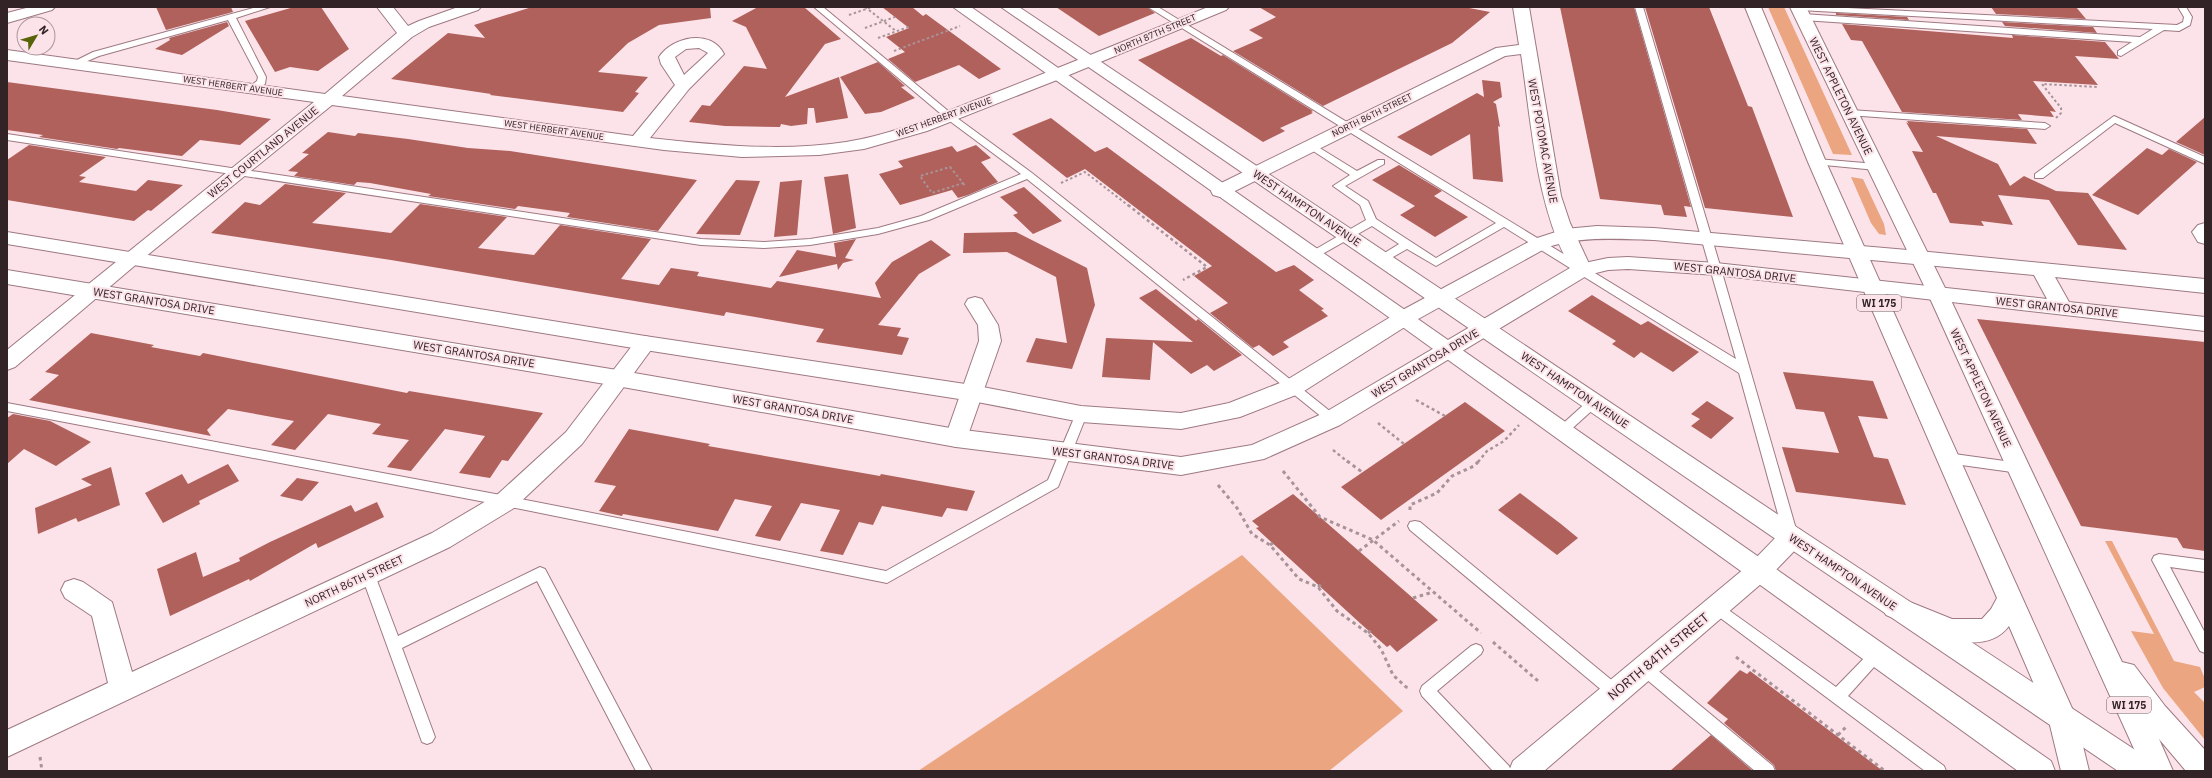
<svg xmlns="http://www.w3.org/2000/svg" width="2212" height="778" viewBox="0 0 2212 778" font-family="'IBM Plex Sans',sans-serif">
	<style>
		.green { fill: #eba580 }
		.building { fill: #b0615b }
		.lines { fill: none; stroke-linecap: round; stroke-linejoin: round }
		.service-casing { stroke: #9e7982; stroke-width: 2 }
		.minor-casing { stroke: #9e7982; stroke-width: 2 }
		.tertiary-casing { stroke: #9e7982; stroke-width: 2 }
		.secondary-casing { stroke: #9e7982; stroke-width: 2 }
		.primary-casing { stroke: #9e7982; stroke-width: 2 }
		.path-far2 { stroke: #a89398; stroke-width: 2; stroke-dasharray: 2.5 2.5; stroke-linecap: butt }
		.path-far1 { stroke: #a89398; stroke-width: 2.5; stroke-dasharray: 3 3; stroke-linecap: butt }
		.path { stroke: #a89398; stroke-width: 3; stroke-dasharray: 3.5 3.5; stroke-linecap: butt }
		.service { fill: #fff; fill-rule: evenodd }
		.minor { fill: #fff; fill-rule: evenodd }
		.tertiary { fill: #fff; fill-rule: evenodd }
		.secondary { fill: #fff; fill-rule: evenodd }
		.primary { fill: #fff; fill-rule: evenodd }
		.labels { text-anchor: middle; stroke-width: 4; stroke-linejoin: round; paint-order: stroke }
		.far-street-label { font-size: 9px; fill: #312326; stroke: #fce3e9 }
		.shield { fill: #fce3e9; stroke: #6e5d60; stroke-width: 1 }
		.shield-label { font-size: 10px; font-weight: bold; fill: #312326 }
		.street-label { font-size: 11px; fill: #312326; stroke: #fce3e9 }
		.near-street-label { font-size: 13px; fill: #312326; stroke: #fce3e9 }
	</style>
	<rect width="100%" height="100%" fill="#fce3e9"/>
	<g class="green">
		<path d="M1768 7H1784L1852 155 1833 154Z"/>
		<path d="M1851 177 1863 179 1884 224 1886 235 1879 234 1871 223Z"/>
		<path d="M2105 541H2112L2174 661 2200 667 2205 679V687L2194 692 2205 703V740L2163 688 2131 631 2154 634Z"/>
		<path d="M1242 555 1403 711 1329 771H918Z"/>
	</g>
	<g class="building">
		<path d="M156 7H231L233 12 166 30Z"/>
		<path d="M294 7H321L349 49 318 71 290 67 275 72 245 21Z"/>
		<path d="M532 7H710L711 18 659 25 628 43 598 72 648 77 635 92 639 93 623 112 490 95 491 94 391 79 448 33 485 38 474 25Z"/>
		<path d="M758 7H804L841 39 825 44 785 97 839 77 848 118 816 123 814 108H808L807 124 791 126 781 124 780 127 725 126 689 122 702 105 710 106 744 66 767 69 746 27 732 21Z"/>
		<path d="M882 7H912L923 16 926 14 1001 69 979 79 959 65 915 82 888 59 905 52 886 37 909 28Z"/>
		<path d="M1056 7H1147L1155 13 1099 36Z"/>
		<path d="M1259 7H1464L1490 12 1452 43 1323 106 1233 51 1263 38 1249 30 1276 17Z"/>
		<path d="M1560 7H1634L1691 207 1684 206 1687 217 1664 215 1661 205 1600 199Z"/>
		<path d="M1645 7H1709L1748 106 1752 107 1755 115 1793 217 1705 208Z"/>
		<path d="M1991 7H2076L2086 19 1996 14Z"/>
		<path d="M1836 13 1907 17 1909 20 1836 15Z"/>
		<path d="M227 22 229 26 182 55 155 49 170 40 169 38Z"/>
		<path d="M2002 22 2093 27 2097 33 2005 26Z"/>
		<path d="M1842 24 2013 38 2012 35 2105 42 2119 59 2075 56 2098 85 2033 81 2056 112 2050 111 2054 117 2018 114 2022 120 1902 112 1862 41 1851 40Z"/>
		<path d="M1191 38 1221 56 1223 55 1313 111 1311 112 1313 113 1280 128 1285 131 1263 142 1138 60Z"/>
		<path d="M878 62 905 86 901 87 915 98 881 112 865 114 840 77Z"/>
		<path d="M1482 80 1500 82 1502 97 1493 102 1496 104 1500 127 1498 126 1503 182 1473 179 1470 134 1431 156 1397 137 1477 93 1484 97Z"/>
		<path d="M7 82 217 110 271 119 240 145 200 140 182 156 119 148 117 149 39 137 43 135 7 130Z"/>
		<path d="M2205 117V155L2176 142Z"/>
		<path d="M1051 118 1095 152 1107 147 1276 272 1294 265 1314 280 1299 290 1324 309 1321 310 1328 316 1283 342 1289 347 1273 356 1259 345 1253 348 1210 313 1228 303 1194 276 1212 266 1085 169 1067 178 1012 134Z"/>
		<path d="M1907 121 2027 129 2037 144 1936 136 1998 164 2010 186 2024 176 2056 191 2088 193 2127 250 2078 245 2049 200 1998 195 2013 225 1981 221 1984 226 1950 223 1936 193H1933L1912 151 1923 152 1906 122 1909 124Z"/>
		<path d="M328 132 355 136 358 133 408 139 468 148 510 151 697 180 658 231 567 217 570 213 518 206 515 209 428 196 431 194 370 183 357 182 354 185 294 176 298 172 288 171 309 154 302 153Z"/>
		<path d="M29 145 106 157 79 176 86 177 79 182 136 191 148 180 183 185 151 211 148 210 134 221 7 200V160Z"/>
		<path d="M976 145 991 158 981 162 998 182 968 195 958 198 952 190 900 205 879 174 903 167 898 161 952 146 957 152Z"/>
		<path d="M2147 148 2162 155 2169 149 2197 162 2138 215 2092 195Z"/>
		<path d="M1399 165 1442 191 1434 196 1468 217 1435 237 1400 215 1415 206 1372 180Z"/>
		<path d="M848 174 856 228 833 234 824 177Z"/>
		<path d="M736 180 760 181 740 235 696 234Z"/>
		<path d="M802 180 797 235 774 237 780 182Z"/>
		<path d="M285 184 346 193 312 223 391 233 420 204 507 217 478 248 534 255 560 225 651 239 621 279 659 285 671 268 699 272 697 276 771 288 777 281 881 298 875 283 892 262 931 240 951 255 919 274 878 325 901 328 897 336 909 338 902 355 816 342 824 329 726 312 724 316 391 260 211 233 245 202 260 205Z"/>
		<path d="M1024 187 1062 221 1033 234 1013 215 1018 213 1000 197Z"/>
		<path d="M1016 232 1087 268 1095 305 1072 369 1026 362 1036 338 1067 343 1056 277 1007 252 963 253 964 233Z"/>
		<path d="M856 239 845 258 854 260 843 263 838 270 837 264 779 277 797 250 836 257 834 243Z"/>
		<path d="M1156 289 1196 321 1198 319 1242 355 1214 371 1207 365 1191 374 1153 342 1150 380 1102 377 1106 338 1193 342 1139 298Z"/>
		<path d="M1592 295 1641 325 1648 321 1699 352 1673 372 1641 352 1634 358 1612 344 1616 341 1568 311Z"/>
		<path d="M1977 319 2205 342V551L2183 548 2177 538 2081 526Z"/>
		<path d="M91 333 154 345 151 347 200 356 203 353 407 393 409 391 543 413 508 461 502 460 490 478 459 473 485 436 445 429 411 471 387 467 409 440 372 434 381 424 328 414 295 450 271 445 294 421 228 409 207 430 211 436 29 400 59 375 45 372Z"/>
		<path d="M1783 372 1873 381 1888 419 1858 416 1874 457 1888 459 1906 505 1796 492 1782 447 1839 453 1824 412 1796 409Z"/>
		<path d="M1707 401 1734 418 1711 439 1691 426 1700 419 1691 414Z"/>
		<path d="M1465 402 1505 431 1381 520 1341 487Z"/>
		<path d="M13 414 50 421 91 442 56 466 24 449 7 464V418Z"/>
		<path d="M629 429 710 444 708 446 880 476 881 474 975 491 967 511 947 508 942 517 882 506 873 525 859 522 843 555 820 551 840 510 801 503 780 541 755 536 772 506 735 499 718 531 623 514 622 516 599 511 616 486 594 482Z"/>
		<path d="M228 464 239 481 199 501 200 504 163 523 145 493 182 474 188 484Z"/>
		<path d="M111 467 120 505 78 522 76 518 38 534 35 508 92 485 81 479Z"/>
		<path d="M297 478 319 482 302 501 280 496Z"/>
		<path d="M1520 493 1561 524 1578 538 1557 555 1498 510Z"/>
		<path d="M1293 494 1320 517 1438 620 1397 652 1390 645 1387 647 1361 624 1256 528 1259 527 1252 521Z"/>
		<path d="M377 502 384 517 318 548 316 543 250 581 249 579 170 616 157 569 196 552 203 577 240 561 239 558 270 542 351 505 355 512Z"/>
		<path d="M1740 670 1747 674 1750 671 1883 771H1776L1774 765 1724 723 1728 719 1707 703Z"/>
		<path d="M1711 735 1753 771H1670Z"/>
	</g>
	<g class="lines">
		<g class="service-casing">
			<g id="service">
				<path d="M257 7H270L236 18 266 77 265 84 256 90H250L248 88 257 81 258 77 228 20 99 56 76 66H70L69 64 93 52Z"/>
				<path d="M814 7H823L953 115 1032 173 1336 416 1338 419 1336 422H1328L1027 179 929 220 878 234 810 245 764 248 701 245 7 140V134L701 239 764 242 810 239 878 228 921 216 1021 174 947 119Z"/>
				<path d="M1148 7H1158L1736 359 1635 7H1643L1721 269 1798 536 1796 540 1791 541 1786 540 1784 536 1739 373 1504 227 1436 266 1407 249 1386 261H1378L1377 259 1378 257 1399 244 1372 226 1317 257H1309L1308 255 1309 253 1366 220 1360 205 1333 186 1350 175 1307 147 1305 145 1310 142 1357 171 1378 160H1384V164L1345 186 1368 201 1376 219 1436 258 1496 223Z"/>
				<path d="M1796 7H1828L2177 25 2183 22 2184 17 2178 7H2186L2192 17 2190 25 2179 31 2164 30 2121 56 2118 55V51L2132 42 1803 20 1799 17 1803 14 2140 37 2153 29 1799 10H1796Z"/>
				<path d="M1850 110 2045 123 2050 126 2045 129 1847 115 1845 113Z"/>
				<path d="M2114 116 2205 157V164L2115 123 2043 178H2035V174Z"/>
				<path d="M1817 159 1876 164 1881 167 1876 170 1814 164 1812 162Z"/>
				<path d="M1593 399 1597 400 1599 403 1597 406 1566 434H1558L1556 431 1558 428 1589 400Z"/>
				<path d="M7 403 506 496 886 571 1048 480 1077 411H1085L1087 414 1058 487 887 583 506 506 7 411Z"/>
				<path d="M1947 453 2019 463 2024 465 2025 468 2024 471 2019 473 1947 463 1943 461 1941 458 1943 455Z"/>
				<path d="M1415 521 1420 522 1620 687 1622 692 1620 697 1615 699 1610 697 1410 530 1408 526 1410 522Z"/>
				<path d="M2159 554 2205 560V572L2170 567 2205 633V653L2200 651 2152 560 2154 556Z"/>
				<path d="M540 567 545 569 652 771H636L537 581 402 648 435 737 432 742 427 744 422 742 361 574 363 570 368 568 373 570 398 636Z"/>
				<path d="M1716 601 1836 687 1872 650 1877 648 1882 650 1884 654 1882 658 1848 696 1944 766 1946 771H1925L1711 611 1709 607 1711 603Z"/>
				<path d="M1476 644 1481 646 1483 650 1481 654 1437 691 1509 766 1511 771H1493L1422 696 1420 691 1422 686 1471 646Z"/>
				<path d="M1644 662 1649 663 1773 766 1775 771H1755L1639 673 1637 668 1639 663Z"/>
			</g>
		</g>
		<g class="minor-casing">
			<g id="minor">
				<path d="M30 7H55L52 10 7 23V13Z"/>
				<path d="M377 7H393L408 26 419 21 458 7H481L478 10 429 27 412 37 342 96 633 136 675 85 661 64 659 57C672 37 711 28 724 54L689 89 650 138C715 145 781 152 846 142 896 134 942 113 989 95 1062 67 1135 37 1208 7H1229L1226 10 1057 80 927 131 864 149 819 155 742 157 664 150 332 105 139 262 15 367 7 370V350L314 102 7 60V50L325 94 397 33ZM699 48 708 53 684 75 675 57 686 49Z"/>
				<path d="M1513 7H1529L1561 196 1570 223 1592 270 1589 275 1582 276 1575 275C1536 213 1532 125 1521 54L1505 56 1227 195 1220 197 1213 195 1211 191 1213 187 1496 48 1519 45Z"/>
				<path d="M2205 223V244L2198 242 2192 232 2198 225Z"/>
				<path d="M975 297 982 299 998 325 1001 341 967 438 964 444 956 447 948 444 945 438 979 341 978 325 965 304 968 299Z"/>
				<path d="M645 336 652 338 656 343 582 444 514 508 450 547 7 757V730L108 683 92 616 65 598 61 590 65 582 74 579 83 582 112 602 132 672 432 533 498 494 566 432 638 338Z"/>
			</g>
		</g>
		<g class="tertiary-casing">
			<g id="tertiary">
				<path d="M1597 226 1654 228 1919 251 2205 279V293L2055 277 2069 302 2205 317V331L1716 275 1628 269 1608 270 1588 275 1340 425 1264 459 1181 475 956 447 617 386 7 284V270L617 370 956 429 1181 457 1252 445 1324 413 1575 265 1608 258 1628 257 1716 263 2047 299 2034 275 1654 240C1618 239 1583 236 1548 247L1411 323 1301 393 1240 417 1181 429 1081 422 972 401 645 350 7 244V232L645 336 972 385 1081 406 1181 413 1229 403 1285 381 1397 313 1534 239 1565 229Z"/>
				<path d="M1792 527 1801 530 1804 537 1801 544 1769 577 1544 771H1509L1513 761 1751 563 1783 530Z"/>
			</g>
		</g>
		<g class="secondary-casing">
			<g id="secondary">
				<path d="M953 7H971L2051 761 2055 771H2018L1397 323Z"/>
				<path d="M1001 7H1019L1801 530 2152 761 2156 771H2118L1783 544Z"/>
			</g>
		</g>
		<g class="primary-casing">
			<g id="primary">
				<path d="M1745 7H1761L1826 162 2076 717 2089 771H2061L2048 717 2009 626C1981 663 1918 628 1886 615L1882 607 1886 599 1895 596 1952 619H1982L1991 609 1997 598 1808 162Z"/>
				<path d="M1790 7H1806L1948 294 2122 662 2134 665 2165 706 2205 750V771H2186L2159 739 2173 771H2144L1928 294Z"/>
			</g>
		</g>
		<g class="path-far2">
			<path d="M865 7 896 31"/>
			<path d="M849 15 872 7"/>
			<path d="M865 28 895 17"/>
			<path d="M878 38 911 26"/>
			<path d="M894 51 960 26"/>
			<path d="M2056 118 2061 113V108L2042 84 2098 87"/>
			<path d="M950 167 963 183 932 193 920 176Z"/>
			<path d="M963 183 965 186"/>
			<path d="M1061 183 1085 172 1129 206"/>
		</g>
		<g class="path-far1">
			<path d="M1128 205 1207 267 1183 280"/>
			<path d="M1416 400 1445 416"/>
			<path d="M1378 423 1404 444"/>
			<path d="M1333 450 1348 462"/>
			<path d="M1478 462 1487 451 1504 441 1519 425"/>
		</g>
		<g class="path">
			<path d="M1347 461 1362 472"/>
			<path d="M1283 471 1320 517 1373 540 1481 633"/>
			<path d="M1218 485 1237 508 1252 534 1270 545 1299 579 1318 587 1337 611 1368 633 1381 649 1393 675 1406 687 1410 688"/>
			<path d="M1410 510V505L1437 493 1452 476 1474 466 1479 461"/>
			<path d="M1270 545 1276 541"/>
			<path d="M1359 551 1399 521"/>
			<path d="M1318 587 1324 583"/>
			<path d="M1413 598 1433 592"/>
			<path d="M1368 633 1373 629"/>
			<path d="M1493 642 1538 681"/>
			<path d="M1736 657 1885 771"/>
			<path d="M1838 735 1846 727"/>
			<path d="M40 757 42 771"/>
		</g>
		<use href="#service" class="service"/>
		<use href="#minor" class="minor"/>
		<use href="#tertiary" class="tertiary"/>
		<use href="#secondary" class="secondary"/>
		<use href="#primary" class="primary"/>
	</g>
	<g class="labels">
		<g class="far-street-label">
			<text transform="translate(1155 34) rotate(-23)" y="3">NORTH 87TH STREET</text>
			<text transform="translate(233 86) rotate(8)" y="3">WEST HERBERT AVENUE</text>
			<text transform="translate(1372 115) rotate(-26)" y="3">NORTH 86TH STREET</text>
			<text transform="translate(944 117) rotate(-20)" y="3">WEST HERBERT AVENUE</text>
			<text transform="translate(554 130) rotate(8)" y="3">WEST HERBERT AVENUE</text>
		</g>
		<g class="shield">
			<rect x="1857" y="295" width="44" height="16" rx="3"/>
			<rect x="2107" y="697" width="44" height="16" rx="3"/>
		</g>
		<g class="shield-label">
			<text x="1879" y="307">WI 175</text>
			<text x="2129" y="709">WI 175</text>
		</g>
		<g class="street-label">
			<text transform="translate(1841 96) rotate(64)" y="4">WEST APPLETON AVENUE</text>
			<text transform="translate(1543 141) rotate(80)" y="4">WEST POTOMAC AVENUE</text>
			<text transform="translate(263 152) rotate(-39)" y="4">WEST COURTLAND AVENUE</text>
			<text transform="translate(1307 208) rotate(34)" y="4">WEST HAMPTON AVENUE</text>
			<text transform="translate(1735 272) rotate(6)" y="4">WEST GRANTOSA DRIVE</text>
			<text transform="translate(154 301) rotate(9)" y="4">WEST GRANTOSA DRIVE</text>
			<text transform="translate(2057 307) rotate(6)" y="4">WEST GRANTOSA DRIVE</text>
			<text transform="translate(474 354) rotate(9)" y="4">WEST GRANTOSA DRIVE</text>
			<text transform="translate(1425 363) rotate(-31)" y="4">WEST GRANTOSA DRIVE</text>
			<text transform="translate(1981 388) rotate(65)" y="4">WEST APPLETON AVENUE</text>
			<text transform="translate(1575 390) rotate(34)" y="4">WEST HAMPTON AVENUE</text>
			<text transform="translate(793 409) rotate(10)" y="4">WEST GRANTOSA DRIVE</text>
			<text transform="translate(1113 458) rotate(7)" y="4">WEST GRANTOSA DRIVE</text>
			<text transform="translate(1843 572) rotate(34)" y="4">WEST HAMPTON AVENUE</text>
			<text transform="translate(354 581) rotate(-25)" y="4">NORTH 86TH STREET</text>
		</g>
		<g class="near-street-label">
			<text transform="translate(1658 656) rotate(-40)" y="5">NORTH 84TH STREET</text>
		</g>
	</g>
	<rect width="2212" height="778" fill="none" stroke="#312326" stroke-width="16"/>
	<g transform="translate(36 36) rotate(52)"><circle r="19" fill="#fce3e9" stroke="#ab969b"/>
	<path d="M0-3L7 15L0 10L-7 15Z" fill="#566306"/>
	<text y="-6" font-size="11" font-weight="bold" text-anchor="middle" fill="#312326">N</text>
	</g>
</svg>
